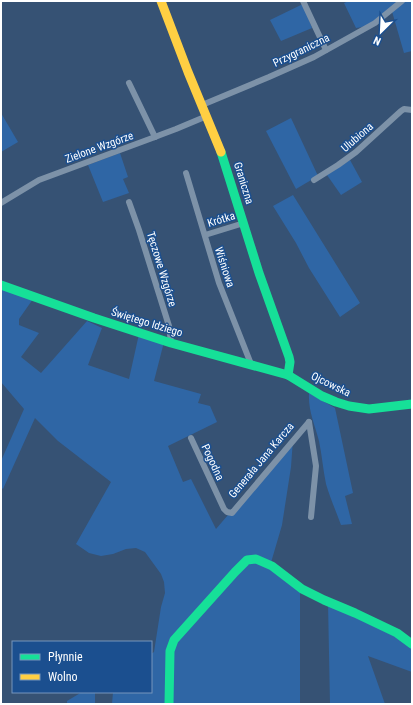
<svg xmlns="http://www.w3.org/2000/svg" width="413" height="705" viewBox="0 0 413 705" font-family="'Roboto Condensed',sans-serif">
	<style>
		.green { fill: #2f66a5 }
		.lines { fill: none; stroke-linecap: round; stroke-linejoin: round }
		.street { stroke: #7d92a8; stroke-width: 6 }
		.fast { stroke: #16e098; stroke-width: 9 }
		.slow { stroke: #ffcf43; stroke-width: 9 }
		.labels { text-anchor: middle; stroke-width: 3; stroke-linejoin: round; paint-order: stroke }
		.street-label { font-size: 11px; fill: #fff; stroke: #1b4f8f }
	</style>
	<rect width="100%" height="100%" fill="#365274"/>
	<g class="green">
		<path d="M349 1H412V51L404 53 391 8C380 16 370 27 356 28L344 3Z"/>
		<path d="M303 4 312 28 281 41 270 20Z"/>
		<path d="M1 113 18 142 1 152Z"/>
		<path d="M291 118 318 176 296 189 266 131Z"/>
		<path d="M120 153 128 177 123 179 129 193 103 202 88 165Z"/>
		<path d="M350 160 362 182 341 195 327 175Z"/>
		<path d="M293 195 360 303 340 317 309 268 296 243 273 206Z"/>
		<path d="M1 288 33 299 19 319V325L39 333 21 357 41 373 87 321 102 328 88 365 129 379 139 334 164 342 154 381 201 394 198 403 210 406 217 422 168 446 183 482 191 479 216 529 293 439 291 467 282 525 270 566 300 590V704H112L113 692H151V654L154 652 161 607 165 593 164 582 161 574 145 552 136 548 126 549 113 554 101 556 89 553 76 544 111 482 58 441 35 418 3 489 1 487V461L24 409 1 382Z"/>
		<path d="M309 393 335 408 353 493 345 496 352 524 341 525C336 511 330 498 326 484 323 470 322 455 319 441 315 425 308 411 309 393Z"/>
		<path d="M328 602 402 640 412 648V672L368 656 385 704H330Z"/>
		<path d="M82 692H95V704H67V701Z"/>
	</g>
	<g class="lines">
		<g class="street">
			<path d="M303 1 326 50"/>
			<path d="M129 83 155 137"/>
			<path d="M202 105 269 77 314 57 375 23 402 1"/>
			<path d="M186 173 219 283 251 364"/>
			<path d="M314 180 338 165 356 152 401 111 404 109 412 110"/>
			<path d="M129 202 139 230 169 326 171 343"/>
			<path d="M1 203 39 180 155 137 160 135 176 129 207 116"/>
			<path d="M205 235 244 223"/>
			<path d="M309 422 316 466 311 517"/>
			<path d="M191 438 224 509 227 512 232 513 309 422"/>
		</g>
		<g class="fast">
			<path d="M221 152 259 273 289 357 290 362 288 375"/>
			<path d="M1 285 94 318 171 343 288 375 322 396 336 402 349 406 369 409 412 404"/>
			<path d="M169 704 170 651 174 640 235 572 247 560 256 559 272 566 302 589 324 600 355 613 397 633 412 644"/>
		</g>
		<path class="slow" d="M161 1 188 72 221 152"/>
	</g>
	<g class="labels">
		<g class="street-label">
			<text transform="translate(301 50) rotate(-26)" y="4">Przygraniczna</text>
			<text transform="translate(357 137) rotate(-41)" y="4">Ulubiona</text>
			<text transform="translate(99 147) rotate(-20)" y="4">Zielone Wzgórze</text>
			<text transform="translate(244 183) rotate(73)" y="4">Graniczna</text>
			<text transform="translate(221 219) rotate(-17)" y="4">Krótka</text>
			<text transform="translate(225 267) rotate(72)" y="4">Wiśniowa</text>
			<text transform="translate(162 269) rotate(73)" y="4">Tęczowe Wzgórze</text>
			<text transform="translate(147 322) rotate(17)" y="4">Świętego Idziego</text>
			<text transform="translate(331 384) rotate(26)" y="4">Ojcowska</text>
			<text transform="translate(261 460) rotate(-50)" y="4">Generała Jana Karcza</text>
			<text transform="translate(213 462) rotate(65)" y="4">Pogodna</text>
		</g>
	</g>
	<rect width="413" height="705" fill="none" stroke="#ffffff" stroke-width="4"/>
	<rect x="12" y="641" width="140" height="52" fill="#1b4f8f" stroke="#7695bc"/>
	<rect x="20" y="654" width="20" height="6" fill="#16e098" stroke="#7695bc"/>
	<text x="48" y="661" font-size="12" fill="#ffffff">Płynnie</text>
	<rect x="20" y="674" width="20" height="6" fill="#ffcf43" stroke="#7695bc"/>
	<text x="48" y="681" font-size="12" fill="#ffffff">Wolno</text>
	<g transform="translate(381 32) rotate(204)" stroke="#1b4f8f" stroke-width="3" paint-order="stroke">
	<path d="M0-3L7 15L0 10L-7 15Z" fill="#ffffff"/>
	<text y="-6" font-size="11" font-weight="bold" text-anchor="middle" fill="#ffffff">N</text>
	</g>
</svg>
